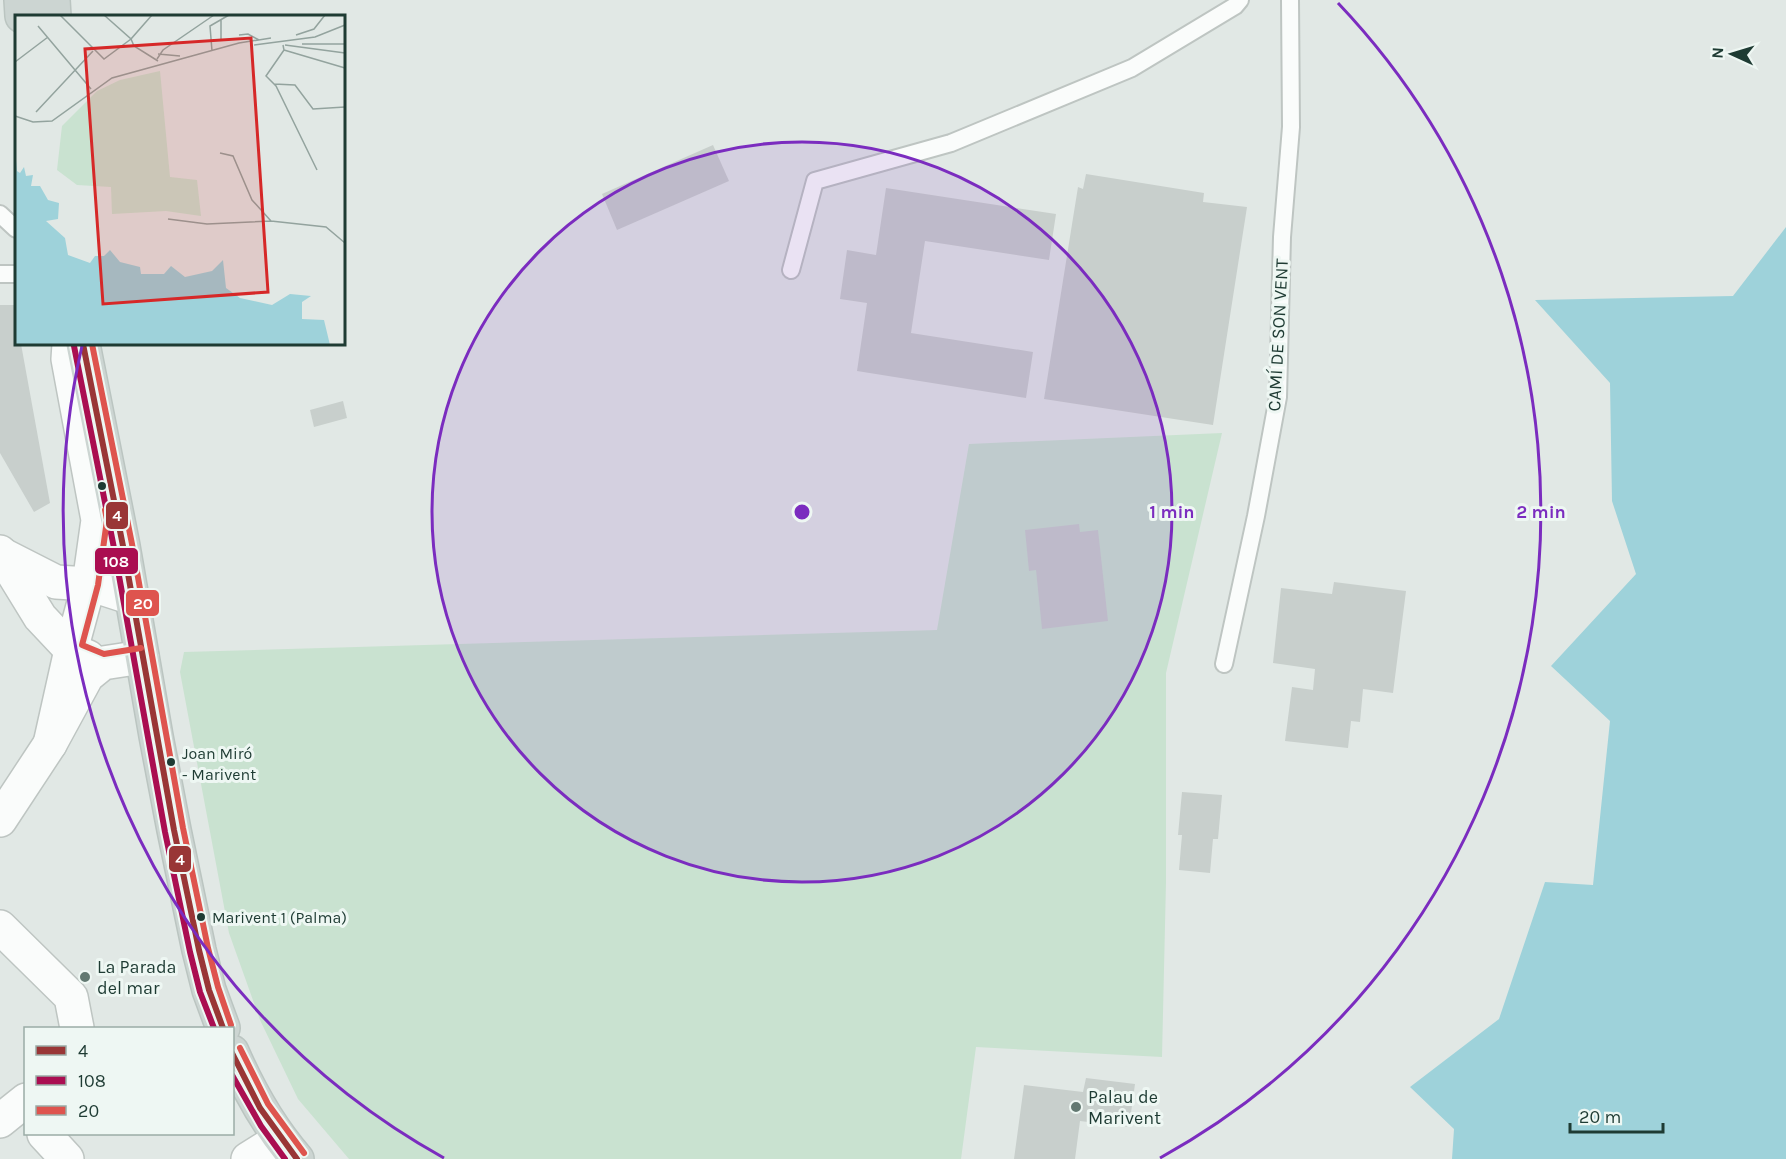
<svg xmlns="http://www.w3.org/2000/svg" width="1786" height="1159" viewBox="0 0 1786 1159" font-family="Karla,sans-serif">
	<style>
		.green { fill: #c9e2d0 }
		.water { fill: #9ed2da }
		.building { fill: #c8cfcc }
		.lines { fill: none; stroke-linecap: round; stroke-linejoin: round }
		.lane-casing { stroke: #bec5c2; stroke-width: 20 }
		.street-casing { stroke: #bec5c2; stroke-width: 36 }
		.primary-casing { stroke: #bbc5c1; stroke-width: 36 }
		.lane { stroke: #fafcfb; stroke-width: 16 }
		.street { stroke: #fafcfb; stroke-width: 33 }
		.primary { stroke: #ccd5d2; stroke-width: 33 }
		.bus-1-casing { stroke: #eef7f3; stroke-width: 10 }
		.bus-2-casing { stroke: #eef7f3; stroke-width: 10 }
		.bus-3-casing { stroke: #eef7f3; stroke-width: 10 }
		.bus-1 { stroke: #993636; stroke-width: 6 }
		.bus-2 { stroke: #aa0e51; stroke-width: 6 }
		.bus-3 { stroke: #de544e; stroke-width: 6 }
		.ring { fill: none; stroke: #7b2cbf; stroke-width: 3 }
		.bus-dot { fill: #1e3b33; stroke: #eef7f3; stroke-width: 2 }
		.poi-dot { fill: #627871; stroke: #eef7f3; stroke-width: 2 }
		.labels { text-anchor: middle; stroke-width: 6; stroke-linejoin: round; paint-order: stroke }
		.bus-label { font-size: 16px; fill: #1e3b33; stroke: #eef7f3; text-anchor: start }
		.street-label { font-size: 18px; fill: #1e3b33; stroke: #eef7f3 }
		.poi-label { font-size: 18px; fill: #1e3b33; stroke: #eef7f3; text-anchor: start }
		.inset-road { fill: none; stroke: #93a39e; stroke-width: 1.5 }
		.view { fill: #d62828; fill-opacity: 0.15; stroke: #d62828; stroke-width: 3 }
		.inset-edge { fill: none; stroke: #1e3b33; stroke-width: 3 }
		.centre { fill: #7b2cbf; stroke: #eef7f3; stroke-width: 3 }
		.ring-label { font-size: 18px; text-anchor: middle; font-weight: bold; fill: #7b2cbf; stroke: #eef7f3; stroke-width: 6; stroke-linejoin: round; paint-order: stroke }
		.line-badge { stroke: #eef7f3; stroke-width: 2 }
		.badge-label { font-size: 16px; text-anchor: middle; font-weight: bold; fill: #fff }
	</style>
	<rect width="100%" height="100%" fill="#e1e8e5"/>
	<path class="green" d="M1222 433 1166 673V882L1162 1057 976 1047 961 1159H349L298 1099 260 1020 229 933 180 672 184 652 937 630 969 444Z"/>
	<path class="water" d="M1786 227V1159H1452L1454 1129 1410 1087 1499 1019 1545 882 1593 885 1610 721 1551 666 1636 574 1612 501 1610 383 1535 300 1733 296Z"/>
	<g class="building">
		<path d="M713 145 729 181 617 230 602 194Z"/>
		<path d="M1086 174 1204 193 1203 202 1247 207 1213 425 1044 399 1078 187 1083 189Z"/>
		<path d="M886 188 1056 214 1049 260 925 241 911 333 1033 352 1026 398 857 371 867 303 840 299 847 250 876 255Z"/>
		<path d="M0 305H14L16 318V344H21L50 503 34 512 0 453Z"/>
		<path d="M343 401 347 418 314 427 310 410Z"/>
		<path d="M1079 524 1080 532 1098 530 1108 621 1042 629 1036 570 1029 571 1025 530Z"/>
		<path d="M1334 582 1406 591 1393 693 1363 689 1360 722 1351 721 1348 748 1285 741 1292 687 1313 690 1315 669 1273 663 1281 588 1332 594Z"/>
		<path d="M1182 792 1222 795 1218 839H1213L1210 873 1179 870 1182 835H1178Z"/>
		<path d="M1086 1078 1135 1084 1129 1127 1080 1121 1075 1159H1014L1024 1085 1083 1092Z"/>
	</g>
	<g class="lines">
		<g class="lane-casing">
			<g id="lane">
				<path d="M0 214 16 229"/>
				<path d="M791 270 815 181 951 143 1132 68 1235 6 1240 0"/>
				<path d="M0 274H16"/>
				<path d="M1224 664 1256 516 1278 397 1282 237 1291 127 1290 0"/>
			</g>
		</g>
		<g class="street-casing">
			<g id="street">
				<path d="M0 552 40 617 71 650 88 657"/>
				<path d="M3 555 56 582 89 584 132 598"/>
				<path d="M50 744 71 650 89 584 98 520 68 359 69 344"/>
				<path d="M0 820 50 744 87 676 103 663 142 657"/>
				<path d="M0 927 71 997 77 1028"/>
				<path d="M0 1121 26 1100"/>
				<path d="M44 1134 67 1159"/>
				<path d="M248 1159 280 1139"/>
			</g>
		</g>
		<g class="primary-casing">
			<g id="primary">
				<path d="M21 0 22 16"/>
				<path d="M53 0 54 16"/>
				<path d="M83 344 123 546 156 736 174 830 199 950 209 990 223 1028"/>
				<path d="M232 1052C249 1091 269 1127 297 1159"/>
			</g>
		</g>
		<use href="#lane" class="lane"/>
		<use href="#street" class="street"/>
		<use href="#primary" class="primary"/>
		<g class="bus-1-casing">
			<g id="bus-1">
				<path d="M83 344 123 546 174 830 199 950 209 990 223 1028"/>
				<path d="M232 1053 260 1108 297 1159"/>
			</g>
		</g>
		<g class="bus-2-casing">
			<g id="bus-2">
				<path d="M74 346 114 548 165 832 190 952 200 992 214 1028"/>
				<path d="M232 1075 261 1126 285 1159"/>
			</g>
		</g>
		<g class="bus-3-casing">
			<g id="bus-3">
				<path d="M92 344 132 544 183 828 208 948 218 987 231 1025"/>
				<path d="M105 510 107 520 98 585 82 645 104 654 141 648"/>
				<path d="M240 1048 268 1104 304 1153"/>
			</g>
		</g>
		<use href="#bus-1" class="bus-1"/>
		<use href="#bus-2" class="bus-2"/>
		<use href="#bus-3" class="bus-3"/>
	</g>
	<circle cx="802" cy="512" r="370" fill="#7b2cbf" fill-opacity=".12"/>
	<g class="ring">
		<circle cx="802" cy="512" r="370"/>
		<path d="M444 1158A739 739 0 0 1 82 346M1338 3A739 739 0 0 1 1160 1158"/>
	</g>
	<g class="bus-dot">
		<circle cx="102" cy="486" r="5"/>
		<circle cx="171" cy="762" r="5"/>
		<circle cx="201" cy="917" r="5"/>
	</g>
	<g class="poi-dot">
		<circle cx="85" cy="977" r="6"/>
		<circle cx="1076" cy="1107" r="6"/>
	</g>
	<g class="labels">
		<g class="bus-label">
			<text x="182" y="759">Joan Miró<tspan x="182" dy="21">- Marivent</tspan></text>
			<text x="212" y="923">Marivent 1 (Palma)</text>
		</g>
		<g class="street-label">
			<text transform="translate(1278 335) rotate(-87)" y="6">CAMÍ DE SON VENT</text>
		</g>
		<g class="poi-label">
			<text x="97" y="973">La Parada<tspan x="97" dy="21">del mar</tspan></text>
			<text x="1088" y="1103">Palau de<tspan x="1088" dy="21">Marivent</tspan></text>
		</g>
	</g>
	<g transform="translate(15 15)">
		<rect width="330" height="330" fill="#e1e8e5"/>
		<path d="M145 56 155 162 182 165 186 201 151 196 97 199 96 172 62 170 42 155 47 111 82 76 105 65Z" fill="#c9e2d0"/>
		<path d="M0 135 2 156 5 158 9 152 11 161 18 160 16 171H25L33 185 44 188 43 204 31 206 50 223 53 240 75 248 80 241H89L95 235 105 247 125 252 126 259H149L156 251 170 262 197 256 208 245 211 273 225 283 257 290 275 279 296 281 287 287V304L309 305 315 330H0Z" fill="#9ed2da"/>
		<path class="inset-road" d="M45 0 89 44 116 24 89 0M137 0 116 24 119 31 143 46M23 11 76 74M224 20 233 19 244 25M281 20 299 14 310 0M206 24V4M287 29H330M239 30 300 22 330 10M268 30 269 35 251 61 261 71 302 155M270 30 330 38M269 35 330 53M197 36 195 11 214 0M143 39 165 41M142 44 148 35 199 0M0 47 33 22M259 69 280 70 298 94 330 92M21 97 78 36M0 101 18 107 37 106 97 63 224 28 256 23M205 138 218 141 237 185 256 206M153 204 192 209 256 206 311 212 330 228"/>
		<path class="view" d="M236 23 253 277 88 289 70 34Z"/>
		<rect width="330" height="330" class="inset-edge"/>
	</g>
	<circle cx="802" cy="512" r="9" class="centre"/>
	<g class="ring-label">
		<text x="1172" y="518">1 min</text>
		<text x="1541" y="518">2 min</text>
	</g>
	<g class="line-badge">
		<rect x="105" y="501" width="24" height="29" rx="6" fill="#993636"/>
		<rect x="94" y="547" width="45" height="28" rx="6" fill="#aa0e51"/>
		<rect x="125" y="589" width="35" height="28" rx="6" fill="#de544e"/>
		<rect x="168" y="845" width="24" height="28" rx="6" fill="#993636"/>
	</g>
	<g class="badge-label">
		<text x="117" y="521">4</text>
		<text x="116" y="567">108</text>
		<text x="143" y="609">20</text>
		<text x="180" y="865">4</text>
	</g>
	<rect x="24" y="1027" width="210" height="108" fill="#eef7f3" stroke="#9baca6" stroke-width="1.5"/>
	<rect x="36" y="1046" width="30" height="9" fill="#993636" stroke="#9baca6" stroke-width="1.5"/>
	<text x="78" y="1057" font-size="18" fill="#1e3b33">4</text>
	<rect x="36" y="1076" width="30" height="9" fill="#aa0e51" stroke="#9baca6" stroke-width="1.5"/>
	<text x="78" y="1087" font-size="18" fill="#1e3b33">108</text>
	<rect x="36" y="1106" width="30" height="9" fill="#de544e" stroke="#9baca6" stroke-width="1.5"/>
	<text x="78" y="1117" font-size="18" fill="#1e3b33">20</text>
	<g transform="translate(1732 54) rotate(274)" stroke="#eef7f3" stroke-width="4.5" paint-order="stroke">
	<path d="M0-4.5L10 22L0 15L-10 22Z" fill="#1e3b33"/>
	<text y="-9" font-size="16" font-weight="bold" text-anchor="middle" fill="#1e3b33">N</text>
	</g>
	<path d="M1570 1123v9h93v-9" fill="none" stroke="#1e3b33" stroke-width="3"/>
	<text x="1579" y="1123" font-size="18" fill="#1e3b33" stroke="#eef7f3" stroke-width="4.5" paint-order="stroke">20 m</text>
</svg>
